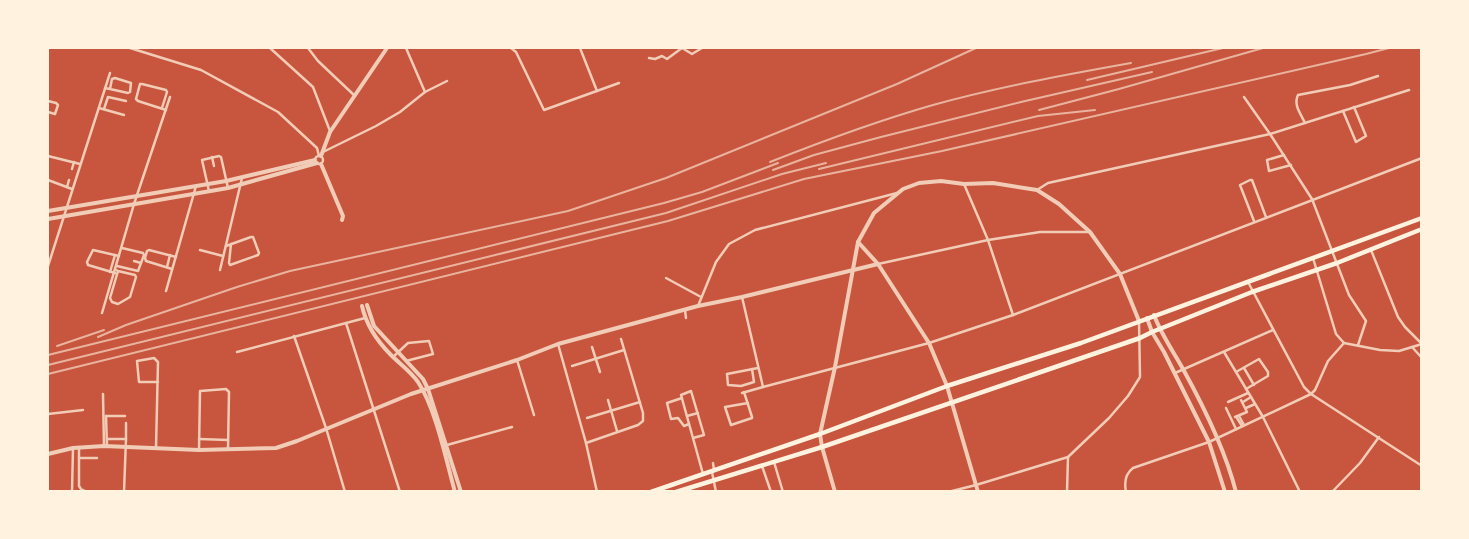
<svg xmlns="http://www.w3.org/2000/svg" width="1469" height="539" viewBox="0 0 1469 539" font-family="'Fira Sans Condensed',sans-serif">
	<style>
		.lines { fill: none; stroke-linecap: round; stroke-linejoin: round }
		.minor { stroke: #f1ccb7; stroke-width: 2.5 }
		.tertiary { stroke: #f1ccb7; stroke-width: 4 }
		.primary { stroke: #fff3e0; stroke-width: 4.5 }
		.rail { stroke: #e9b49f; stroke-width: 2 }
	</style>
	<rect width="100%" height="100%" fill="#c8553d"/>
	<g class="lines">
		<g class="minor">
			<path d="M130 48 201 70 278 112 317 148 319 156"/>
			<path d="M270 48 313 87 330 131"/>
			<path d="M308 48 318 61 355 96"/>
			<path d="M406 48 425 92"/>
			<path d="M511 48 516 52 544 110 619 83"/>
			<path d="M580 48 597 91"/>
			<path d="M682 48 692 54 702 48"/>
			<path d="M649 58 655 59 662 56 667 59 682 48"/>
			<path d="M105 88 110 89 128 93 130 92 131 83 115 78 112 79 110 89"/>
			<path d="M1244 97 1270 134 1312 199 1349 295 1366 321 1358 345"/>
			<path d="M48 101 56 103 58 105 55 114 48 112"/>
			<path d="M99 108 124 115"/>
			<path d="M162 108 167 92 166 90 142 84H140L136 99 138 101 166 110"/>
			<path d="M104 109 108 97 126 101"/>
			<path d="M1343 111 1356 142 1366 136 1354 107"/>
			<path d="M1305 123C1301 114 1293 105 1298 95L1350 85 1378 76"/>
			<path d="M323 152 376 126 400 112 425 92 447 81"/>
			<path d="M1284 155 1267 160 1269 171 1291 165"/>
			<circle cx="319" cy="160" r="4"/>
			<path d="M48 156 80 164"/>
			<path d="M212 157 214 166"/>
			<path d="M72 169 74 162"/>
			<path d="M48 180 72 189"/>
			<path d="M964 184 988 240 1013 315"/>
			<path d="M67 187 69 180"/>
			<path d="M1037 190 1048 183 1270 134 1409 90"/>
			<path d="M209 191 202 160 219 156 221 157 228 188"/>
			<path d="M1254 221 1240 185 1250 180H1252L1266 217"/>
			<path d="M226 246 251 237H253L259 253 258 255 230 265 229 263 231 244"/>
			<path d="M200 250 223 256"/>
			<path d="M1371 250 1398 317 1405 327 1422 344"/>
			<path d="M1313 258 1336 334 1344 343"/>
			<path d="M134 261 141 263"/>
			<path d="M878 264 988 240 1040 232H1090"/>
			<path d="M48 266 110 73"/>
			<path d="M117 266 138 271 144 255 143 253 122 248"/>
			<path d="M167 267 170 255"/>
			<path d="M172 269 146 261 145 258 147 251 149 250 176 257"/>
			<path d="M116 270 118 271 135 275 136 277 130 297 118 304 112 302 110 298 118 271"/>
			<path d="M220 270 242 178"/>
			<path d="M110 272 115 255"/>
			<path d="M115 273 88 265 87 262 93 250 119 256"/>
			<path d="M666 278 701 297"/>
			<path d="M1248 282 1304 387 1311 394 1422 466"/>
			<path d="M166 291 196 186"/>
			<path d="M742 297 763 387 929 343 1013 315 1422 158"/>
			<path d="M698 306 716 262 729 244 755 230 897 193"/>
			<path d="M685 310 686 318"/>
			<path d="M102 313 134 204 170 97"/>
			<path d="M346 323 400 492"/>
			<path d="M294 336 326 428 345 492"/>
			<path d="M1344 343 1380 350 1399 351 1422 344"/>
			<path d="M558 344 586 443 597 492"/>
			<path d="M592 347 600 372"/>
			<path d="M1412 347 1422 358"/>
			<path d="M237 352 365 318"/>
			<path d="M1224 352 1263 417 1300 492"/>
			<path d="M393 357 408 343 429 341 433 354 406 361"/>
			<path d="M517 360 534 415"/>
			<path d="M572 366 624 350"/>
			<path d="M1244 368 1254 385"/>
			<path d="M752 369 754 382 741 386 728 385 727 374 758 368"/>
			<path d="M1236 372 1259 359 1268 372V376L1246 389"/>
			<path d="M1175 373 1273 330"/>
			<path d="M744 392 752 417V418L731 425 725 407 748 403"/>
			<path d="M742 393 763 387"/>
			<path d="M103 394 104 446"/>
			<path d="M682 398 667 403 671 419 678 418 684 426 689 424"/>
			<path d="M608 400 617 431"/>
			<path d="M1228 402 1248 393"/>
			<path d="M1243 402 1251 397"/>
			<path d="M1226 408 1236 429"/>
			<path d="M1246 408 1255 404"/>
			<path d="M48 414 83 410"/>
			<path d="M106 416 107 446"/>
			<path d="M106 416H125"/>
			<path d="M687 416 698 413"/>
			<path d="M1239 416 1244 425"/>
			<path d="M1235 417 1247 412 1241 400"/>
			<path d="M587 418 640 402"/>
			<path d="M1237 418 1242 426"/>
			<path d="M693 438 704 435 691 391 681 395 703 474"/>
			<path d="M107 439H126V423"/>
			<path d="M199 439 228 440"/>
			<path d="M586 443 638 425 643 421V413L621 339"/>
			<path d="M447 445 512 427"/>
			<path d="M79 447V486L81 489 87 492"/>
			<path d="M156 448 158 362 154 358 137 361 139 382H158"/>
			<path d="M199 450 200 391 226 389 229 392 228 449"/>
			<path d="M79 458H97"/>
			<path d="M774 462 783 492"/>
			<path d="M713 463 714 470"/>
			<path d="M762 466 771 492"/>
			<path d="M712 472 716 492"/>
			<path d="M72 492 73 448"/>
			<path d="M124 492 126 439"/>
			<path d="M948 492 976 485 1068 457 1109 418 1128 396 1140 377 1139 321"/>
			<path d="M1067 492 1068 457"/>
			<path d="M1126 492C1124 482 1125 474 1133 468L1209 442 1311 394 1315 390 1328 361 1344 343"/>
			<path d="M1332 492 1360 463 1379 437"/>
		</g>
		<g class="tertiary">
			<path d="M321 156 330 132 387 48"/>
			<path d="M321 164 343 216 342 220"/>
			<path d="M48 211 226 181 315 160"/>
			<path d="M48 219 228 188 317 163"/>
			<path d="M858 242 878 264 929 343 947 386 978 492"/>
			<path d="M367 305 374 326 423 379 428 389 461 492"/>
			<path d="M362 306C366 324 378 342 391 355 400 364 411 372 418 382 436 409 446 460 455 492"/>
			<path d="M1154 315C1161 334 1173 351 1183 369 1204 407 1225 449 1236 492"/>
			<path d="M1147 318 1152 332 1164 352 1209 442 1225 492"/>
			<path d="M48 454 73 448 104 446 199 450 276 448 297 441 411 394 517 360 558 344 698 306 742 297 878 264"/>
			<path d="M835 492 822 447 820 434 835 367 858 242 874 213 903 189 919 183 941 181 964 184 993 183 1037 190 1059 204 1090 232 1120 274 1139 321"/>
		</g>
		<g class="primary">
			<path d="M651 492 820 434 947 386 1081 343 1422 218"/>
			<path d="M676 492 822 447 1140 338 1152 332 1252 292 1337 263 1422 229"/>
		</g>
		<g class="rail">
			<path d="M1087 80 1223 48"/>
			<path d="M1039 110 1119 89 1263 48"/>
			<path d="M770 162C823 141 877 121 933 105 998 87 1064 75 1131 63"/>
			<path d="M819 169 1038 116 1095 110"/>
			<path d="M773 170 814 155 881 137 1021 102 1152 72"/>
			<path d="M98 337 126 325 237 287 290 271 568 211 666 178 897 84 976 48"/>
			<path d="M57 346 104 330"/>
			<path d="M48 355 664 203 702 192 778 163"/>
			<path d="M48 365 666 213 782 174 826 163"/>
			<path d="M48 374 668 221 804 179 942 151 1366 54 1389 48"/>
		</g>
	</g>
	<rect width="1469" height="539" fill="none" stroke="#fff3e0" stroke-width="98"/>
</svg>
